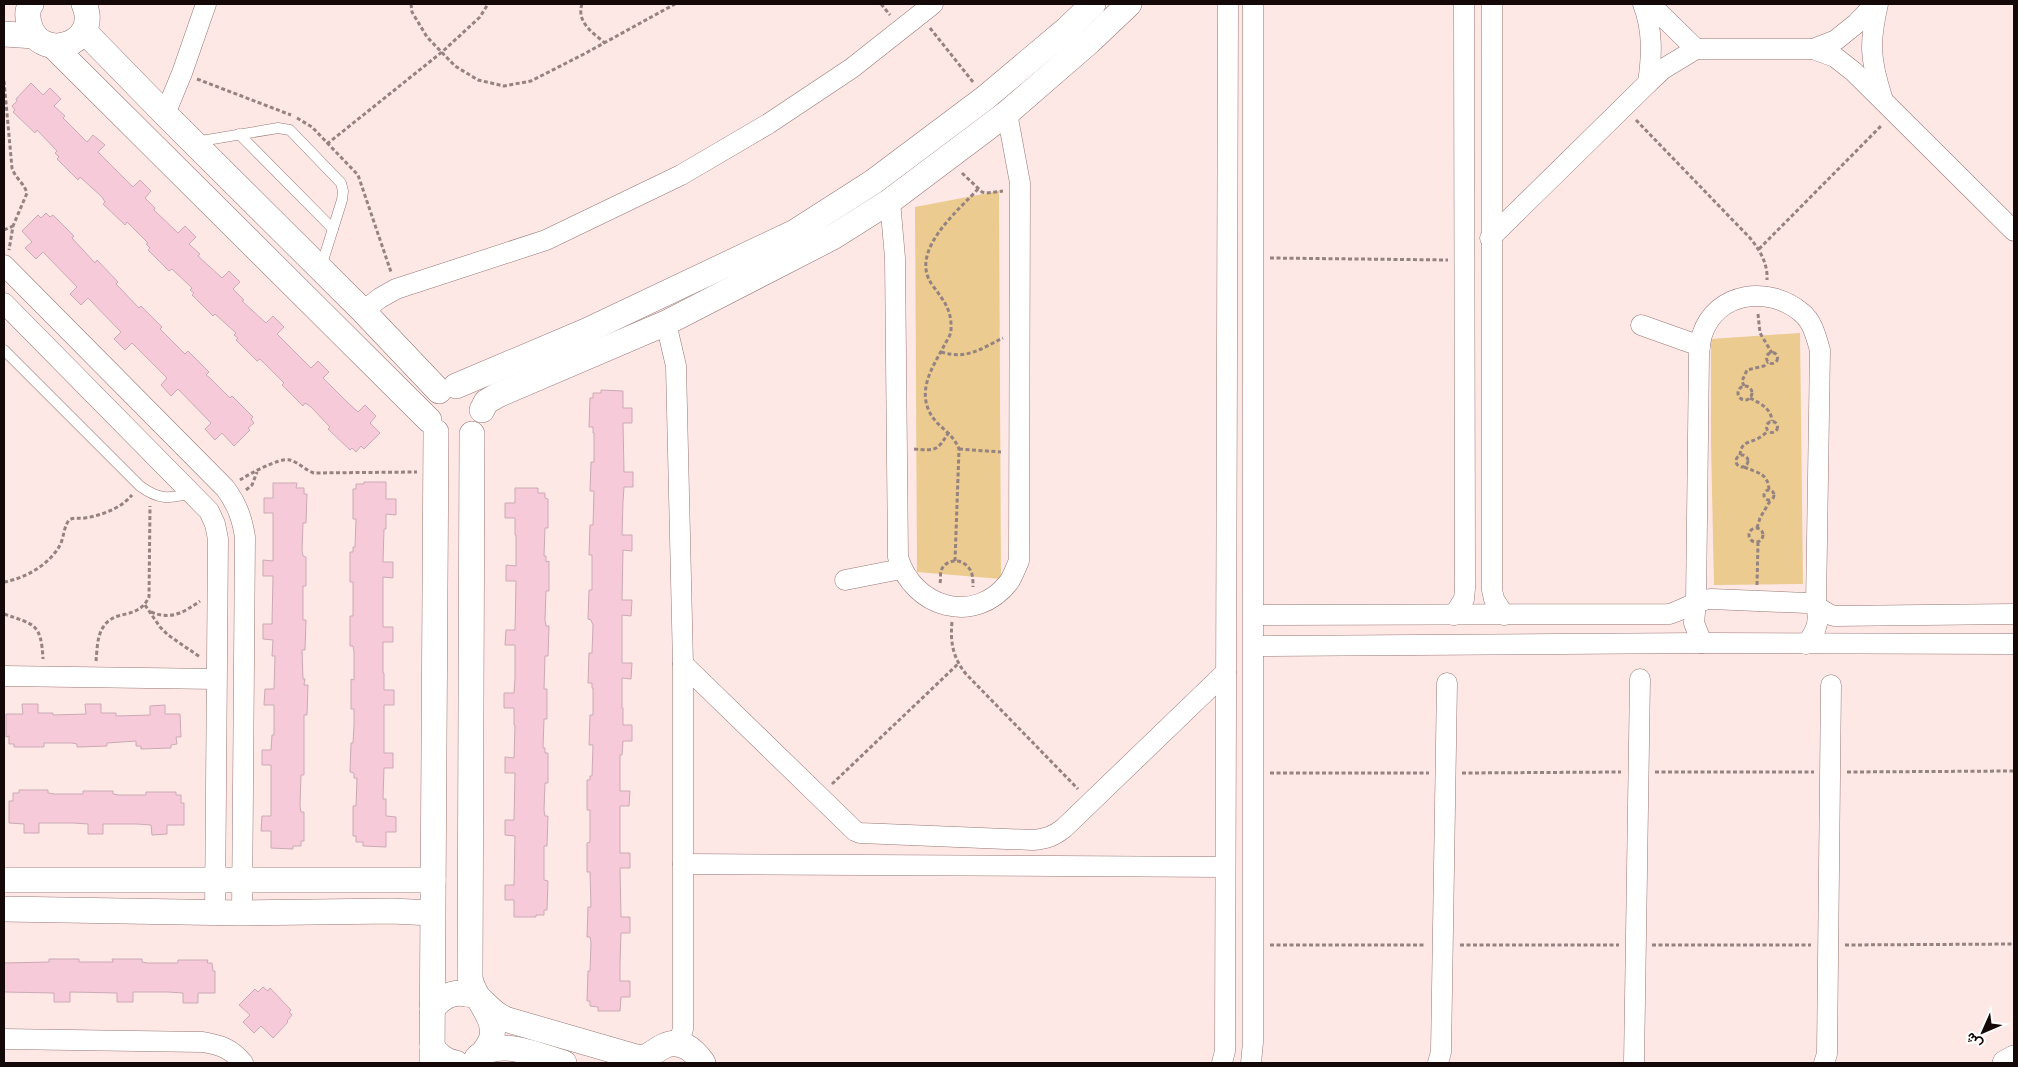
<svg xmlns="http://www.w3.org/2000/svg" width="2018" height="1067" viewBox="0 0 2018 1067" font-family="Signika,Vazirmatn,sans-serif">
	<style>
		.green { fill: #ebcb8f }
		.building { fill: #f6cad8; stroke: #cbaab5 }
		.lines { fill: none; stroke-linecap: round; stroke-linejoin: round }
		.service-casing { stroke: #977773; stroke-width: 11 }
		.minor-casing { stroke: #977773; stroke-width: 21 }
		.tertiary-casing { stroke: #977773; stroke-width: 26 }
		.path { stroke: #948381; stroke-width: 3; stroke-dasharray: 4 2.5; stroke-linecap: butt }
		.service { stroke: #fff; stroke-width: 10 }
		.minor { stroke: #fff; stroke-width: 20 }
		.tertiary { stroke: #fff; stroke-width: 25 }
	</style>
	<rect width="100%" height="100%" fill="#fee8e6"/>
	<g class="green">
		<path d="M999 191 1001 579 917 572 915 207Z"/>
		<path d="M1800 333 1803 584 1714 585 1711 443V339Z"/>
	</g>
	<g class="building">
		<path d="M31 83 43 95 50 88 61 99 54 106 65 116 63 118 87 142 93 135 105 145 98 152 133 187 140 180 151 191 145 198 155 208 154 210 178 233 185 226 196 237 189 244 200 254 198 256 222 278 229 271 240 282 233 289 244 300 242 301 266 323 273 316 284 327 277 334 311 368 318 361 329 372 323 378 346 401 358 412 365 405 376 416 370 423 380 433 364 449 361 446 356 452 352 448 350 450 328 429 330 427 310 406 305 403 303 406 282 385 284 383 260 359 257 361 236 340 238 338 234 335 236 333 215 314 213 316 192 295 194 293 190 290 192 288 172 269 169 271 148 250 150 248 146 244 148 243 127 222 125 225 103 204 105 202 102 197 80 177 78 180 57 159 59 157 55 153 57 151 37 130 35 133 13 112 15 110 12 106 17 101 16 99Z"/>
		<path d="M46 213 50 217 53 215 74 236 72 238 95 263 97 260 118 282 116 284 139 308 141 306 162 327 160 329 185 354 188 351 209 372 206 375 210 378 230 398 232 396 253 417 251 419 254 423 248 428 250 430 234 446 222 433 215 440 205 429 211 423 178 389 171 396 161 385 167 378 132 343 125 350 114 339 121 332 88 298 81 305 70 294 77 287 43 252 36 259 25 248 32 242 22 231 38 215 41 218Z"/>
		<path d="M601 390 623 391V408H632V423H623L624 472H633V487H624L623 502 622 535H632V551L623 550 622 600H632L631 616 622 615V663H632L631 679 622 678V708H623V725H632V741H623L622 755H620V791H630L629 806H620V853H630V868H620L621 917H630V933H621L620 964V981H630V997H621L620 1011H598V1007L590 1006V1001H587L588 971H590L591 942 590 937H587L588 907H591L590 872H587V843L590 842V810H587V780H590V776H592L593 745H589L590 715H593V688H592V683H588L589 653H592L593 625 591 620 588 619 589 590H592V555H589L590 525H593L594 491H590L591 462H594V433H593V427H589L590 398H593V393H601Z"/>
		<path d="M364 482H386V499H396V515L386 514V529H384L383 562H393V578L383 577V627H393V642H383V673H384V690H394V705H384V753H393V768H384L383 799H386V816L396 817V832H386V847L363 846V842H356V836H353V806H356L357 778H354V773L350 772 351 743H353L354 725V709H351V679L354 680V652L353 646H350V616H353V582H350V552H353V547H355L356 519H353V489H356V484H364Z"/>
		<path d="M273 483H297L296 488H304V494H307L306 523H303L302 551 303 556 306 557V586H303V620H306L305 650H302L303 679H305L304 685H308L307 715H304V775H301L300 806 301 812H304V841H301V846H293V849L271 848V831H261L262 816H271V765H262V750H271L272 735H274V705H264L265 689H274L275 656H272L273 640 263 639V624H272L273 576H263V560L273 561V513H264V498H273Z"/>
		<path d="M515 488H538V493H545V498L548 499V528H545L544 556H546V562L549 561V591H546L545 620 546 626H549L548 656H545L544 689H547V719H544L543 748H545V753H548V783H545L544 810 545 816H548L547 846H544V880L548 881 547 910H544V915H536V917H514V900H505V885H514L515 836 505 835V820H514L515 773H505V757L514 758 515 725H514V708H504V693H514L515 678V645H505L506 630H515L516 581H506V565L516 566V535H515V518H505V503H515Z"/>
		<path d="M22 704H38V713H53V715L86 714 85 704H101V713H116V716L150 715V706L165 705V714H180L181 737H176L177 744 171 745V748L141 749V746H136V741L107 743V746L77 747V744L72 743H44V747H14V744H9V736L6 737V714H23Z"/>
		<path d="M19 790H48V793L54 794H83V791H113V794L118 795H146V792H176V795H181V803H184V825H167V834L152 835 151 825 137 824H103V834H88V824L73 823H39V833H24V824L9 823V801H13V793H19Z"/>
		<path d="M49 959H79V962H113L112 959H142V962L147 963H178V960H208L207 963H212L213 971H215V993H198V1003H183V993L168 992H133V1002H117V993L70 992V1002H54V993L4 992V963L49 962Z"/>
		<path d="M263 987 268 991 270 988 291 1010 289 1012 292 1015 287 1021 288 1022 273 1038 261 1026 254 1033 243 1022 250 1015 239 1005 255 989 258 992Z"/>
	</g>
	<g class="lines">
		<g class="service-casing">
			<g id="service">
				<path d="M239 134 333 229"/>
				<path d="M195 142 278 128 290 130 341 183 343 191 342 200 321 267"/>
				<path d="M4 350 140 486C159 500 169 499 191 493"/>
			</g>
		</g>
		<g class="minor-casing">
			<g id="minor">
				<path d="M1492 4V590L1494 599 1504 615"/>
				<path d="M1643 4C1653 30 1652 55 1648 83"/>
				<path d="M1650 4 1696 49"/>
				<path d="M1878 4C1869 43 1870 59 1882 97"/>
				<path d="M1813 49 1835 57 1854 72 2014 231"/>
				<path d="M165 114 182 73 206 4"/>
				<path d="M890 201 895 258 898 557C913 608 975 626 1009 582 1013 576 1016 567 1019 561L1020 183 1007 113"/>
				<path d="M1490 238 1648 83 1663 69 1696 49H1813L1836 40 1857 23 1875 4"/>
				<path d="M4 265 225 488C237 504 242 518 245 537L242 913"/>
				<path d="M4 303 209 511 215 524 218 539 215 912"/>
				<path d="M363 311 380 298 396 289 546 240 681 175 768 124 852 68 933 4"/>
				<path d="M666 323 676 366 683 664V1029L678 1044"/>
				<path d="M1641 325 1700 346"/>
				<path d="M845 580 901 569"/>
				<path d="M1254 615 1669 614C1684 610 1696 600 1711 599L1807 603C1818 605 1824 613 1834 616L2014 614"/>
				<path d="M1454 615 1464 599 1465 588 1464 4"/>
				<path d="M1702 643 1694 623 1696 602 1699 354C1700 348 1700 341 1702 335 1716 291 1770 285 1802 313 1813 322 1816 337 1820 350L1816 605C1820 621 1817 631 1806 644"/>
				<path d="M1254 646 1702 643 2014 644"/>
				<path d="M683 664 855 831 860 833 1033 840C1046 839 1054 836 1064 828L1226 672"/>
				<path d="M4 676 216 679"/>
				<path d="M683 864 1225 867"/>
				<path d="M4 1039 203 1042C221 1045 232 1049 243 1063"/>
				<path d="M1222 1063 1225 1051 1228 4"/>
				<path d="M1251 1063 1253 1042V4"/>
				<path d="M1438 1063 1441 1052 1447 683"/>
				<path d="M1634 1063 1640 679"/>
				<path d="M1824 1063 1827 1054 1831 685"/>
			</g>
		</g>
		<g class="tertiary-casing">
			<g id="tertiary">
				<path d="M31 4C27 10 27 16 29 23 38 64 102 45 84 4"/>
				<path d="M84 31 165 114 363 311 439 391"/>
				<path d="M4 34 35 36"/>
				<path d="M53 46 429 420"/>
				<path d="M456 386 586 331 795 232 873 182 985 98 1067 29 1093 4"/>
				<path d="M482 410 486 402 498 395 666 323 833 237 890 201 1007 113 1089 42 1129 4"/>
				<path d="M472 434 470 978C473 998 499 1019 491 1040 488 1048 481 1055 477 1063"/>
				<path d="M4 880H433"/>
				<path d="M4 909 242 913 392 911 432 913"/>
				<path d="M432 1009C441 998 451 991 466 994 470 995 474 994 477 996 488 1006 494 1015 508 1020L636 1057C649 1059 653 1051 664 1046 681 1038 694 1050 703 1063"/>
				<path d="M432 1047C439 1056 445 1061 456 1063"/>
				<path d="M477 1058C498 1036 539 1056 564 1063"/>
				<path d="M432 1063 436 432"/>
				<path d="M2005 1063 2014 1058"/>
			</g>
		</g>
		<g class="path">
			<path d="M411 4 412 12 427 37 455 66 478 80 504 86 531 81 584 54 675 4"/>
			<path d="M582 4C576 22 593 33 605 43"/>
			<path d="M881 4 890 15"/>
			<path d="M930 28 973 82"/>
			<path d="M197 79 291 115"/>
			<path d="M4 81 12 168C15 178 24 183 27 193L13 226 9 250"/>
			<path d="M297 118 312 127 358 175 391 272"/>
			<path d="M1636 120 1750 238C1760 250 1768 264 1767 280"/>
			<path d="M327 144 442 52 480 17 488 4"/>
			<path d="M962 173 982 192 986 193 1003 191"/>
			<path d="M4 230 13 226"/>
			<path d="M1759 249 1882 125"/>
			<path d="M1270 258 1448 260"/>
			<path d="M1758 314 1760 333 1772 353"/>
			<path d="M941 352C967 360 980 349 1003 338"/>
			<circle cx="1772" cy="358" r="5.5"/>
			<path d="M1744 386 1742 381 1747 370 1764 366 1768 362"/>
			<circle cx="1745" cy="393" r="7"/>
			<path d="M1750 398C1761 404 1771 408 1772 421"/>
			<circle cx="1772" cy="427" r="5.5"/>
			<path d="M914 449C936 451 937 451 949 432"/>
			<path d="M959 449 1001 452"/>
			<circle cx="1742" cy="461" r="6"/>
			<path d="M1740 455C1741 442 1748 443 1757 439 1761 437 1765 434 1768 431"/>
			<path d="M1744 467C1758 473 1768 473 1769 490"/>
			<path d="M240 480C249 474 280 457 290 460 298 462 305 470 314 473L417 472"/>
			<circle cx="1769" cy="495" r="5"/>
			<path d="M246 490 252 485 257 472"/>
			<circle cx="1756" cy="535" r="7"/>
			<path d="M1757 528 1760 518 1770 501"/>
			<path d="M955 561 959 449C952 431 936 427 929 411 918 387 934 365 945 344 947 340 951 335 951 330 952 310 944 301 933 286 907 252 958 211 979 188"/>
			<path d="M4 582C26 578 51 564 61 543 64 535 64 527 69 520 74 517 79 519 85 518 102 515 120 509 132 495"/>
			<path d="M940 583C941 579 940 574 941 571 945 559 961 558 968 567 973 572 973 580 973 587"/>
			<path d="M1757 585 1758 543"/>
			<path d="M145 605 160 627 168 635 200 657"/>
			<path d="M151 612C171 620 183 613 200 601"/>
			<path d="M4 614C35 625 41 623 43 659"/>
			<path d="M952 622C950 642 953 658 966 674L1078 789"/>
			<path d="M96 661C97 651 97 638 102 629 114 607 137 622 149 597L150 506"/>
			<path d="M1655 772H1814"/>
			<path d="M1847 772 2014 771"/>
			<path d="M1270 773H1429"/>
			<path d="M1462 773 1621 772"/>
			<path d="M832 784 958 664"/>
			<path d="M1270 945H1426"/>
			<path d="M1460 945H1619"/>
			<path d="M1652 945H1811"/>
			<path d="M1845 945 2014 944"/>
		</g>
		<use href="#service" class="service"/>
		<use href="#minor" class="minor"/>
		<use href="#tertiary" class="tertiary"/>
	</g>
	<rect width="2018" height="1067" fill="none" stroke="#140908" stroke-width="10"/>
	<g transform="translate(1983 1032) rotate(225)" stroke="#ffffff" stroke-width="4" paint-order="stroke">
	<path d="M0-4L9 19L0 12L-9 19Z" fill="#140908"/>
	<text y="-8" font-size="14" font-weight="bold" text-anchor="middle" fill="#140908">ش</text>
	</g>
</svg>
